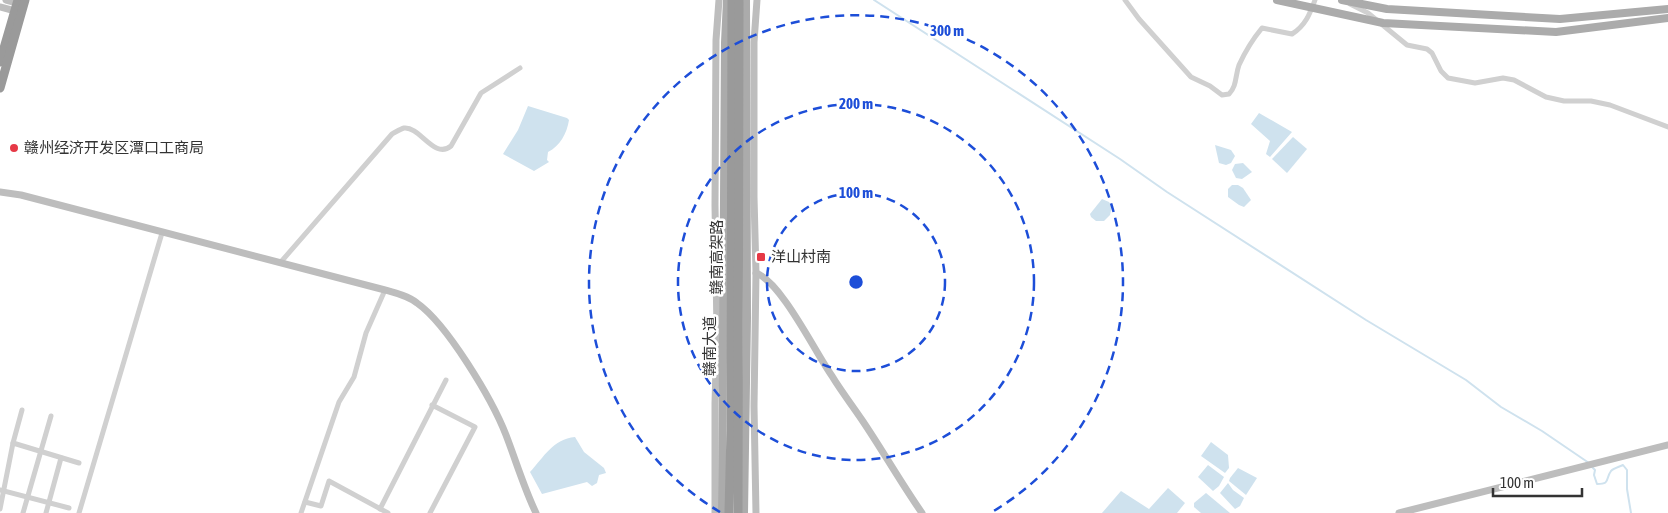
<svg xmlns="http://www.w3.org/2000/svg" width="1668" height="513" viewBox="0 0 1668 513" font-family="'Asap Condensed','Noto Sans SC',sans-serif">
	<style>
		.water { fill: #cfe2ee }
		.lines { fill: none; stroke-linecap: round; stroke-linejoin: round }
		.stream { stroke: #cfe2ee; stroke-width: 2 }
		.street { stroke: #d0d0d0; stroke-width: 5 }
		.secondary { stroke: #bdbdbd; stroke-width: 7 }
		.primary { stroke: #ababab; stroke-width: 8 }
		.highway { stroke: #9a9a9a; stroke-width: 9 }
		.highway-bridge { stroke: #9a9a9a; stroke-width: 9 }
		.ring { fill: none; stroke: #1d4ed8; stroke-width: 2.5; stroke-dasharray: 9 6 }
		.poi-dot { fill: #e63946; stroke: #fff; stroke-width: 2 }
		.labels { text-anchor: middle; stroke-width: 5; stroke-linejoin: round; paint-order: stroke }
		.poi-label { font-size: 15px; fill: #333; stroke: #fff; text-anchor: start }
		.street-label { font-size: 15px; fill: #333; stroke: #fff }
		.centre { fill: #1d4ed8; stroke: #fff; stroke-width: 2.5 }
		.ring-label { font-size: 15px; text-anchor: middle; font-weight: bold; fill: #1d4ed8; stroke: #fff; stroke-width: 5; stroke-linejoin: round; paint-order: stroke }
	</style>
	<rect width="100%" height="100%" fill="#fff"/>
	<g class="water">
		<path d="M528 106 567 118 569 120C567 133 560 146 548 152L547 160 549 162 534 171 503 154 518 130Z"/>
		<path d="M1259 113 1292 132 1270 157 1266 154 1270 141 1251 124Z"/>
		<path d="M1293 137 1307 149 1287 173 1272 159Z"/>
		<path d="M1215 145 1231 150 1235 156 1231 163 1226 165 1219 163Z"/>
		<path d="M1243 163 1252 172 1242 179 1236 178 1232 170 1235 164Z"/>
		<path d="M1232 185H1238L1243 188 1251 200 1244 207 1239 205 1228 197V189Z"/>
		<path d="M1102 199 1109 202 1112 206 1110 215 1104 221H1096L1091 217 1090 214Z"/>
		<path d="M575 437 584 452 604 468 606 473 599 475 597 483 592 486 587 482 542 494 530 472C544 457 553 439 575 437Z"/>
		<path d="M1211 442 1228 455 1229 468 1225 473 1201 456Z"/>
		<path d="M1208 465 1224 477 1219 486 1213 491 1198 477Z"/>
		<path d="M1238 468 1257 478 1246 495 1229 481 1230 478Z"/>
		<path d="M1228 483 1233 490 1244 498 1240 506 1235 509 1220 493Z"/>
		<path d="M1168 488 1185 503 1177 513H1102L1121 491 1149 509Z"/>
		<path d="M1206 493 1230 513H1201L1194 507V503Z"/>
	</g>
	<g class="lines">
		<g class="stream">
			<path d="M874 0 1120 159 1167 192 1366 320 1466 380 1501 407 1542 431 1589 463"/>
			<path d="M1592 467 1595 470 1594 475 1597 484C1611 484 1605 479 1611 471 1614 468 1619 467 1623 465L1627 470V489L1631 513"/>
		</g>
		<g class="street">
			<path d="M1125 0 1139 19 1191 77 1210 86 1222 95 1229 94C1237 86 1235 76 1239 65 1245 52 1252 40 1262 28L1292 34C1305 26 1310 14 1315 0"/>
			<path d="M1350 4 1368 13 1407 45 1427 49 1432 53 1441 71 1448 78 1475 83 1503 78 1514 80 1546 97 1564 101H1591L1610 105 1668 127"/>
			<path d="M280 263 392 134C396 132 400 129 404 128 420 126 434 160 451 146L481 93 520 68"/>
			<path d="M13 443 79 463"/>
			<path d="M0 490 69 508"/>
			<path d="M305 502 321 506 329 481 388 513"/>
			<path d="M0 509 13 443 22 410"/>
			<path d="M380 509 446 380"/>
			<path d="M23 513 51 416"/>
			<path d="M46 513 61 458"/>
			<path d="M79 513 162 233"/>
			<path d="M301 513 339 402 354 377 366 333 385 290"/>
			<path d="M430 513 475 427 432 405"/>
		</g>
		<g class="secondary">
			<path d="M6 0 21 4"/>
			<path d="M0 7 19 12"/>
			<path d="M0 192 21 195 385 290C396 293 408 296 417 303 447 324 492 399 506 435 516 461 524 488 536 513"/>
			<path d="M756 273C782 283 815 352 832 376 841 391 852 405 862 420 883 451 901 483 922 513"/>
			<path d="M715 513V403L717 332 715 205 716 40 719 0"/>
			<path d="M756 513 754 406 756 273 754 197V42L757 0"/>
			<path d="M1399 513 1668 445"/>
		</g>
		<g class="primary">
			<path d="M1277 0 1383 23 1556 32 1668 18"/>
			<path d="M1342 0 1387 9 1560 19 1668 9"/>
			<path d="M722 513 725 43 727 0"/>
			<path d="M744 513 747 317 746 0"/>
		</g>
		<g class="highway">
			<path d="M0 62 18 0"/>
			<path d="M0 88 25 0"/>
		</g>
		<g class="highway-bridge">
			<path d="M729 513 731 430 732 0"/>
			<path d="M738 513 739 0"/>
		</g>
	</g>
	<g class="ring">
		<circle cx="856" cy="282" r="89"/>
		<circle cx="856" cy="282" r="178"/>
		<path d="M720 512A267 267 0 1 1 992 512"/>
	</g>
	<g class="poi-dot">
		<circle cx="14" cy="148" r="5"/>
		<rect x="756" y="252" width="10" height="10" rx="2.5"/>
	</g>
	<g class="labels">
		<g class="poi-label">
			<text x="24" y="153">赣州经济开发区潭口工商局</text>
			<text x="771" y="262">洋山村南</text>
		</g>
		<g class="street-label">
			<text transform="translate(717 257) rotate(-90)" y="5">赣南高架路</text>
			<text transform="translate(710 346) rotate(-90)" y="5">赣南大道</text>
		</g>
	</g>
	<circle cx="856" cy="282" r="8" class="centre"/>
	<g class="ring-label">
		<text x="947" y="36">300 m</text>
		<text x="856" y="109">200 m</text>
		<text x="856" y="198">100 m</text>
	</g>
	<path d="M1493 488v8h89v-8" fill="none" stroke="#333333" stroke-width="2.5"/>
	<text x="1500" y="488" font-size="15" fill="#333333" stroke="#ffffff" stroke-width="4" paint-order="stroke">100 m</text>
</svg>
